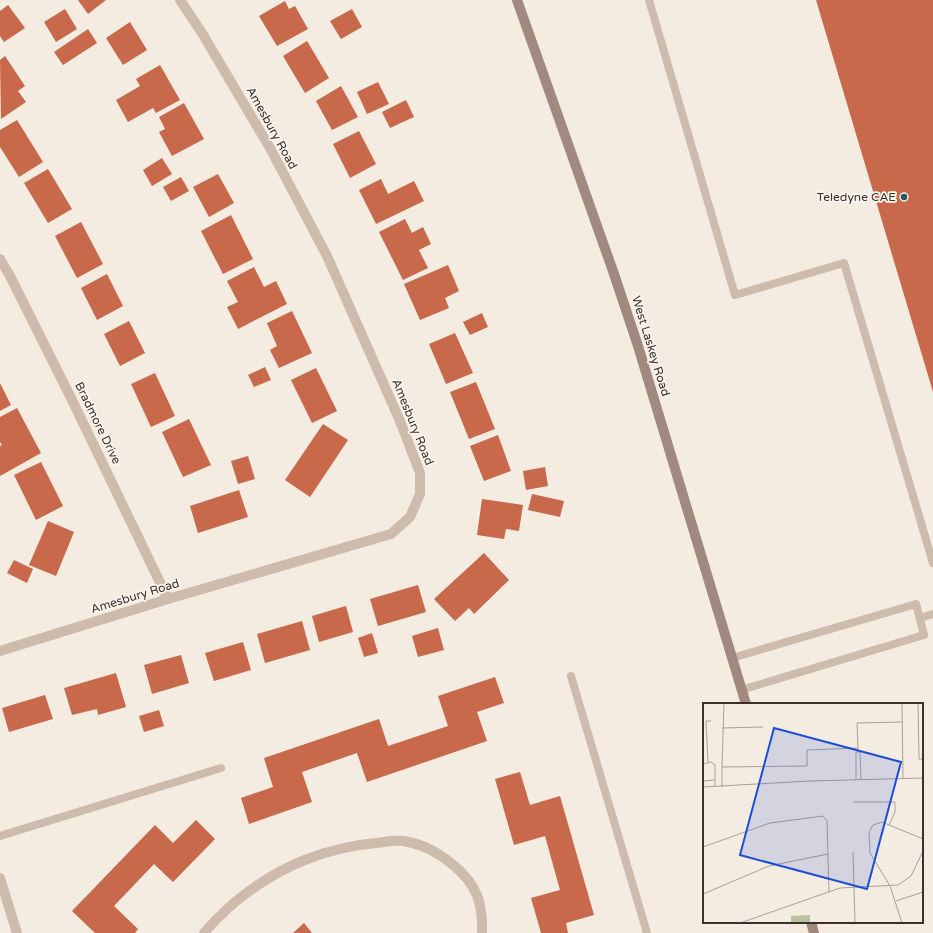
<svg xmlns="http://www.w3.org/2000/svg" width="933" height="933" viewBox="0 0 933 933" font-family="'Varela Round',sans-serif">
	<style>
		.building { fill: #c8694b }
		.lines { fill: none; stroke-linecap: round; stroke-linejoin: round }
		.service { stroke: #cdbbac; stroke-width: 8 }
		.minor { stroke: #cdbbac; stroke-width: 10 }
		.secondary { stroke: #a18a7d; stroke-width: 10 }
		.poi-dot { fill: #1f5a5e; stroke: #fbf5ee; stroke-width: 1.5 }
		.labels { text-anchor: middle; stroke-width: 3.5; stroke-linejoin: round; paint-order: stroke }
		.street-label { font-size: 12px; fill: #3b302b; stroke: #fbf5ee }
		.poi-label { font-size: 12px; fill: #3b302b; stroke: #fbf5ee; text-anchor: end }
		.inset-road { fill: none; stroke: #aaa098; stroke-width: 1 }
		.view { fill: #1d4ed8; fill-opacity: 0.15; stroke: #1d4ed8; stroke-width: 2 }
		.inset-edge { fill: none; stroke: #3b302b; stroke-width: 2 }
	</style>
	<rect width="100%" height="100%" fill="#f4ebe1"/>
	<g class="building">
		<path d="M78 0H106L88 14Z"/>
		<path d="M816 0H933V392Z"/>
		<path d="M285 1 289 9 295 6 308 29 277 46 259 16Z"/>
		<path d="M8 5 25 28 4 42 0 36V11Z"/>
		<path d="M65 9 77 29 56 42 44 22Z"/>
		<path d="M352 9 362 27 341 39 330 21Z"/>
		<path d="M130 22 147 50 123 65 106 38Z"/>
		<path d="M88 29 97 43 63 65 54 52Z"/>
		<path d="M307 41 329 78 305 93 283 56Z"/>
		<path d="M5 56 25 86 18 91 26 102 1 119 0 60Z"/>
		<path d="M160 65 180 100 156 113 153 108 128 122 116 100 140 86 136 79Z"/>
		<path d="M378 82 389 104 367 114 357 92Z"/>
		<path d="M341 86 358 117 332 130 316 101Z"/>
		<path d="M406 100 414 117 390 128 382 112Z"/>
		<path d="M184 103 204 139 172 156 159 132 165 129 159 117Z"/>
		<path d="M17 120 43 162 19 177 0 147V130Z"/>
		<path d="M359 131 376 164 350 178 333 144Z"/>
		<path d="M162 158 172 174 152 186 143 170Z"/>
		<path d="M48 169 72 209 48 223 24 183Z"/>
		<path d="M218 174 234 203 209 217 193 187Z"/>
		<path d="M181 177 189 191 171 201 163 187Z"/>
		<path d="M381 179 388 194 414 181 424 201 376 224 359 190Z"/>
		<path d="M231 215 253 259 223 274 201 231Z"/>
		<path d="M405 219 412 233 423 227 431 244 419 250 428 268 403 280 379 232Z"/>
		<path d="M81 222 103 264 77 278 55 236Z"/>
		<path d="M448 265 459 291 445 298 449 308 420 320 404 284Z"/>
		<path d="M254 267 264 287 276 281 287 304 238 329 227 307 238 302 227 281Z"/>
		<path d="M107 274 123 306 97 320 81 288Z"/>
		<path d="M292 311 312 353 279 368 270 350 277 346 267 323Z"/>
		<path d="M482 313 488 327 470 335 463 322Z"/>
		<path d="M129 321 145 353 120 366 104 334Z"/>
		<path d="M455 333 473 373 446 384 429 344Z"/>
		<path d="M265 367 271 380 254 387 248 375Z"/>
		<path d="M316 368 337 411 312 423 291 380Z"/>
		<path d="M155 373 175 416 151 427 131 384Z"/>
		<path d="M476 382 495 429 469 439 450 392Z"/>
		<path d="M0 383 11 405 0 411Z"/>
		<path d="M17 408 41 453 0 476V446L2 445 0 442V417Z"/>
		<path d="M189 419 211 465 183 477 162 432Z"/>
		<path d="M323 424 348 440 310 497 285 480Z"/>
		<path d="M498 435 511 471 484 481 470 446Z"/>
		<path d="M248 456 255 479 238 484 231 461Z"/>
		<path d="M41 462 63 506 36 520 14 475Z"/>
		<path d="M545 467 548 486 526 490 523 471Z"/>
		<path d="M239 490 248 517 198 533 190 506Z"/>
		<path d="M532 494 564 501 560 517 528 510Z"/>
		<path d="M482 499 523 505 519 531 506 529 504 539 477 535Z"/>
		<path d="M48 521 74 532 56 576 29 565Z"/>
		<path d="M484 553 509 580 474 614 469 608 455 621 434 599Z"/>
		<path d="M14 560 33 569 27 583 7 573Z"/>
		<path d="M418 585 426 612 378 626 370 599Z"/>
		<path d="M346 606 353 632 319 642 312 616Z"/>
		<path d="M302 621 310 650 265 663 257 634Z"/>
		<path d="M438 628 444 650 418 657 412 636Z"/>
		<path d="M372 633 378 653 364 657 358 638Z"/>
		<path d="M243 642 251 670 214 681 205 653Z"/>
		<path d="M181 655 189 683 152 694 144 665Z"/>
		<path d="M116 673 126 707 98 715 97 709 72 715 64 688Z"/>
		<path d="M495 677 504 703 477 712 487 741 367 782 357 753 302 772 312 802 249 824 241 798 273 787 264 758 379 719 388 746 448 726 438 696Z"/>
		<path d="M45 695 53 719 9 732 2 708Z"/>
		<path d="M159 710 164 726 144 732 139 716Z"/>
		<path d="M520 772 530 805 560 796 594 915 566 923 568 933H541L531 898 560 890 545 836 514 845 495 779Z"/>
		<path d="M196 820 215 839 173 882 154 864 114 906 138 929 135 933H95L72 911 155 825 173 843Z"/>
		<path d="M304 923 312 933H293Z"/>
	</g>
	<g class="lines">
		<g class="service">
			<path d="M649 0 735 295 844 263 933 563"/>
			<path d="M920 618 933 614"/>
			<path d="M732 658 916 604 924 635 741 690"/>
			<path d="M571 676 647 933"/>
			<path d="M0 836 221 768"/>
		</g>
		<g class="minor">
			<path d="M0 259 10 276 71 398 168 599"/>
			<path d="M0 651 168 599 391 534 410 517 420 494V473L400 421 327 256 270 148 202 33 180 0"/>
			<path d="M0 878 17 933"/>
			<path d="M204 933C217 918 231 904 248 892 285 864 330 847 376 843 385 842 395 840 404 841 421 844 439 853 452 864 477 884 483 903 482 933"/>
		</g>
		<g class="secondary">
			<path d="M517 0 614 274 638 346 746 704"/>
			<path d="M811 922 814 933"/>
		</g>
	</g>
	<circle class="poi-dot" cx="904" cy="197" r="4"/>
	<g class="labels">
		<g class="street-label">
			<text transform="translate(272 128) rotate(61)" y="4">Amesbury Road</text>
			<text transform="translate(651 346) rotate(73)" y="4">West Laskey Road</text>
			<text transform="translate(413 422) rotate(68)" y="4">Amesbury Road</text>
			<text transform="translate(98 423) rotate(64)" y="4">Bradmore Drive</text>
			<text transform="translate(135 596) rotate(-17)" y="4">Amesbury Road</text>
		</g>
		<g class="poi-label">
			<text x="896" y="201">Teledyne CAE</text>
		</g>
	</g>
	<g transform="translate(703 703)">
		<rect width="220" height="220" fill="#f4ebe1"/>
		<path d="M107 212V220H88V213Z" fill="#b8c4a0"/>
		<path class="inset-road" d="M199 0 200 75M215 0 216 56H220M19 25 60 24M155 45 154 20 199 19M5 59 3 18H8M0 61 8 59 12 62V84M19 64 21 0M153 76V49H157L158 76M0 78 12 77M0 84 107 78 220 75M19 84V64L104 63V47L155 45V49M150 99H192V109L186 122M0 144 67 120 120 113 124 118 126 189M150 149 152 220M0 191 66 163 125 151M193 198 220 189M37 220 137 185 195 182 208 173 220 148M199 220 187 183 167 150 166 129 170 122 179 119 220 136"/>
		<path class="view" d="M71 25 198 59 164 186 37 152Z"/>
		<rect width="220" height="220" class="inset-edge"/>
	</g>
</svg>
